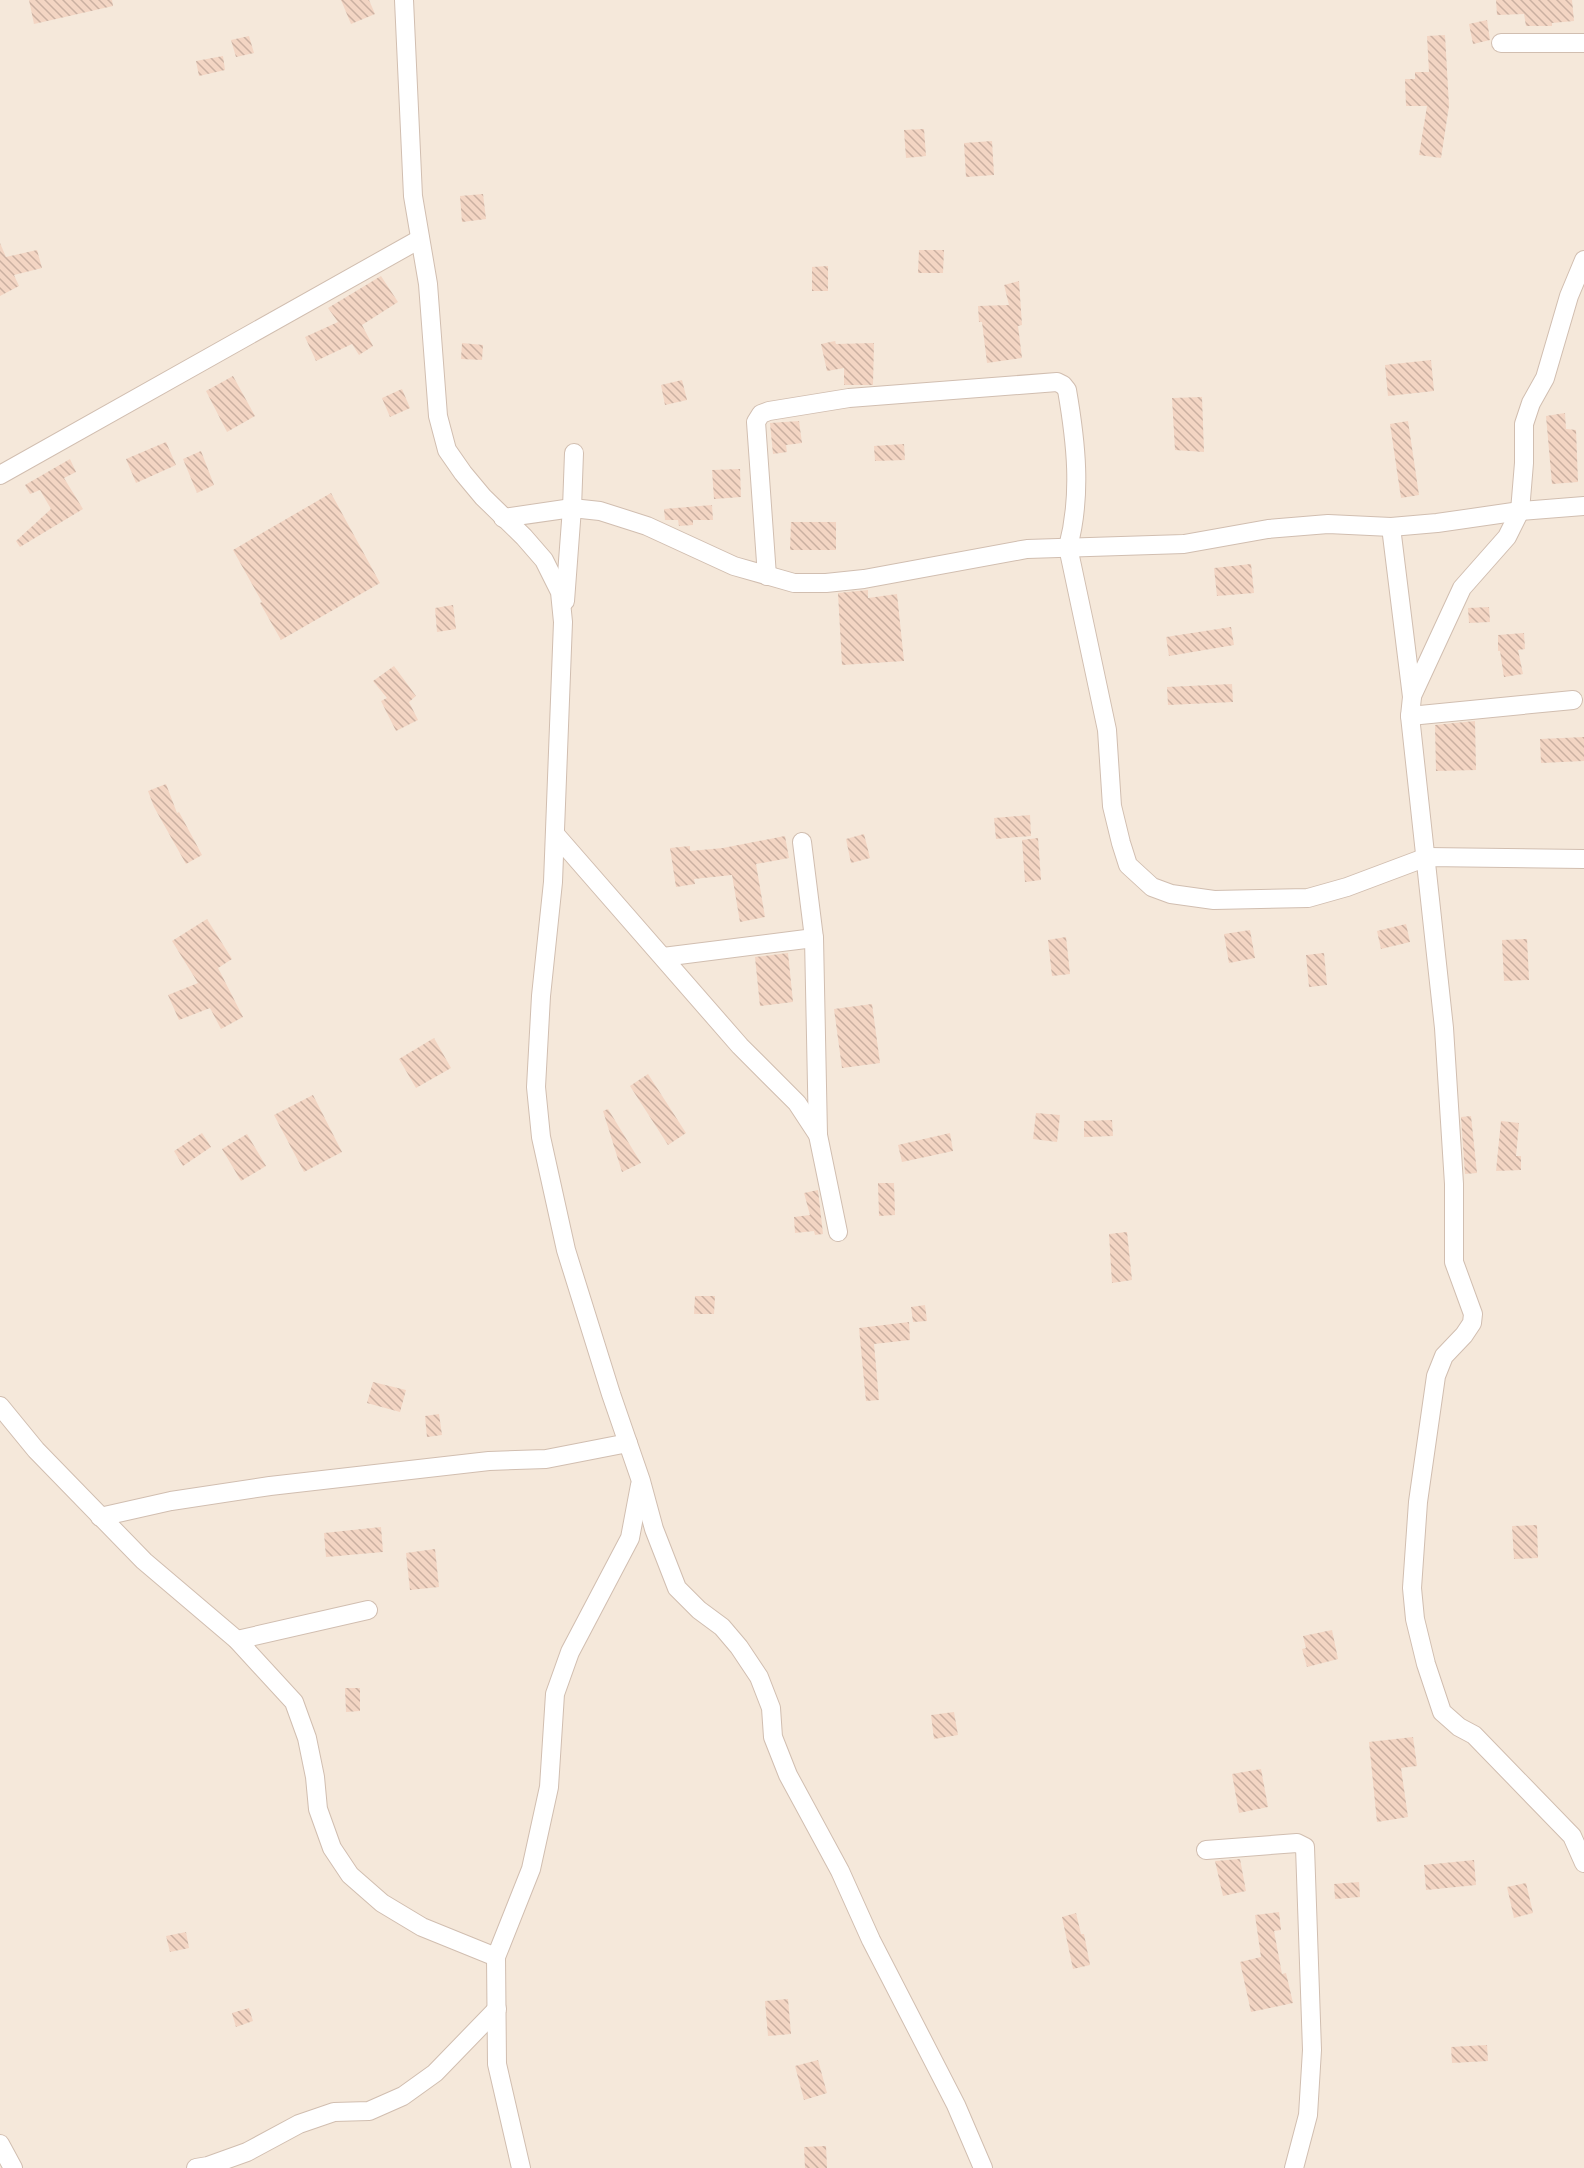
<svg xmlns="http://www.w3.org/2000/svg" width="1584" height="2168" viewBox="0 0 1584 2168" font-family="Manrope,sans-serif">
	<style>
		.residential { fill: #f5e8da }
		.building { fill: url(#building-back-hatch) }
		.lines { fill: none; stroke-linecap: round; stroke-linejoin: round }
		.minor-casing { stroke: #d1beb0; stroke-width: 20 }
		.minor { stroke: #fff; stroke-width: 18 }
	</style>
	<defs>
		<pattern id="building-back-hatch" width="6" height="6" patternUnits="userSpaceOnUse" patternTransform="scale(1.5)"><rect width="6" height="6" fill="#f3d5c3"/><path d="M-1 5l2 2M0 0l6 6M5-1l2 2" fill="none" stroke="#cab0a1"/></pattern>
	</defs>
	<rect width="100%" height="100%" fill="#fdf6ec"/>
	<rect class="residential" x="0" y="0" width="1584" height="2168"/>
	<g class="building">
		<path d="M29 0H112L113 6 34 24Z"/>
		<path d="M341 0H369L375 14 351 24Z"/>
		<path d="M1496 0H1572L1574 21 1552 23V26H1526L1524 14 1497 15Z"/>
		<path d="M1487 20 1490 40 1473 44 1469 24Z"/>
		<path d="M1445 35 1449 106 1441 158 1419 155 1427 106H1406L1405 79H1415V72H1429L1427 36Z"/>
		<path d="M249 36 254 53 236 57 231 40Z"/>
		<path d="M223 56 225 70 199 76 196 61Z"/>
		<path d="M924 129 926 156 906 158 904 130Z"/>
		<path d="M992 141 994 175 966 177 964 143Z"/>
		<path d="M483 194 486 219 462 222 460 196Z"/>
		<path d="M0 243 6 257 37 250 42 268 14 275 19 286 0 296Z"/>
		<path d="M919 250H944L943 273H918Z"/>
		<path d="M828 266V291H812V267Z"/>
		<path d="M381 276 398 302 362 325 373 346 359 355 352 344 316 361 305 337 338 322 328 308Z"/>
		<path d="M1019 281 1022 325 1018 326 1022 358 987 363 982 322H979L978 306 1009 305 1004 285Z"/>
		<path d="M835 341 836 344 874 343 873 385H844V368L827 371 821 344Z"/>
		<path d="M462 343 483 345 482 360 461 359Z"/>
		<path d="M1431 360 1434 391 1388 396 1385 365Z"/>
		<path d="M233 376 255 416 227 432 206 391Z"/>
		<path d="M682 380 687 400 665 405 661 385Z"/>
		<path d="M402 389 410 408 390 417 382 398Z"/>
		<path d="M1202 397 1204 452 1175 450 1172 398Z"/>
		<path d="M1565 413 1566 429 1576 430 1578 482 1552 484 1546 416Z"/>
		<path d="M799 421 802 443 786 445 787 452 773 454 770 423Z"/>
		<path d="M1408 421 1419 495 1401 498 1390 424Z"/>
		<path d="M166 442 176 465 136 483 126 459Z"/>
		<path d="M904 444 905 460 875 461 874 446Z"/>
		<path d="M201 451 214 485 197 493 183 459Z"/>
		<path d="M70 459 76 472 64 478 83 509 20 547 16 541 51 509 40 490 30 494 25 485Z"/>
		<path d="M740 469 741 497 714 499 712 470Z"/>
		<path d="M331 493 380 583 281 640 260 603 262 602 233 550Z"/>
		<path d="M712 505 713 520H693V525L679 526 678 520H665L664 509Z"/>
		<path d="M791 522H836V550H790Z"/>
		<path d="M1251 564 1254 593 1217 596 1214 568Z"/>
		<path d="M868 590V598L897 594 904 661 842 665 838 593Z"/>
		<path d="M453 605 456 629 437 632 435 608Z"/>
		<path d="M1489 607 1490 622 1469 623 1468 608Z"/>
		<path d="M1231 627 1234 645 1169 656 1166 637Z"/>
		<path d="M1524 633 1525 649 1518 650 1523 674 1504 677 1500 651H1498V635Z"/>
		<path d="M394 666 416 696 409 702 418 720 396 731 381 701 387 698 373 681Z"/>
		<path d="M1232 684 1233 702 1168 705 1167 687Z"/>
		<path d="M1475 721 1476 770 1436 771 1435 725Z"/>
		<path d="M1584 737V761L1541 763 1540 739Z"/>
		<path d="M166 784 177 813 179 812 202 855 186 864 154 807 148 791Z"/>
		<path d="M1030 815 1031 836 996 839 994 818Z"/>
		<path d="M864 834 870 858 851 863 846 839Z"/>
		<path d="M785 836 789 858 756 864 765 917 740 922 732 875 694 879 695 884 676 887 670 848 690 846V851L723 848Z"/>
		<path d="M1038 838 1041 880 1025 882 1022 840Z"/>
		<path d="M207 919 232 959 218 968 243 1017 221 1029 210 1008 179 1020 168 995 198 983 172 941Z"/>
		<path d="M1406 924 1410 942 1381 949 1377 931Z"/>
		<path d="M1250 930 1255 958 1229 963 1224 934Z"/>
		<path d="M1066 937 1070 974 1052 976 1048 940Z"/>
		<path d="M1527 939 1529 980 1504 981 1502 940Z"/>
		<path d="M788 953 793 1002 760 1006 755 957Z"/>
		<path d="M1324 953 1327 985 1309 987 1306 955Z"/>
		<path d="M872 1004 880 1063 842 1068 834 1009Z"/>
		<path d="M434 1038 451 1068 416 1088 399 1059Z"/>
		<path d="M648 1074 686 1133 668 1145 630 1086Z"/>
		<path d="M313 1095 342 1152 304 1172 274 1115Z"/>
		<path d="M608 1109 641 1163 622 1172 603 1111Z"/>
		<path d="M1036 1113 1060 1115 1057 1142 1033 1139Z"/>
		<path d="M1471 1116 1477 1173 1465 1174 1461 1117Z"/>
		<path d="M1112 1120 1113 1136 1084 1137V1121Z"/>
		<path d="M1501 1121 1519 1123 1516 1156H1521V1170L1496 1171Z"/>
		<path d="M202 1133 211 1147 183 1166 174 1151Z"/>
		<path d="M950 1133 953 1151 902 1162 898 1145Z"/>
		<path d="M247 1134 266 1166 241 1181 222 1149Z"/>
		<path d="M878 1183H894L895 1215 879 1216Z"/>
		<path d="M818 1190 823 1234 815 1235 814 1231 795 1233 794 1217 810 1215 804 1193Z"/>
		<path d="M1127 1232 1132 1280 1112 1283 1109 1234Z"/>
		<path d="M695 1296H715L714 1314H694Z"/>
		<path d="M925 1305 927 1321 913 1322 911 1307Z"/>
		<path d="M909 1322 910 1340 874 1344 879 1400 866 1401 859 1328Z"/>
		<path d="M373 1382 406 1390 400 1412 367 1403Z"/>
		<path d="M439 1414 442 1435 427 1437 425 1416Z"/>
		<path d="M1537 1525 1538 1558 1514 1559 1512 1526Z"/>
		<path d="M381 1527 383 1552 326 1557 324 1533Z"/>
		<path d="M435 1549 439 1587 410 1590 406 1553Z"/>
		<path d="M1332 1630 1338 1659 1307 1667 1302 1649 1306 1648 1303 1636Z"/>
		<path d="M345 1688H360V1711L346 1712Z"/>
		<path d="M954 1712 958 1735 934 1739 931 1715Z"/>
		<path d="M1413 1737 1417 1766 1401 1768 1408 1817 1377 1822 1369 1742Z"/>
		<path d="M1261 1769 1268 1807 1239 1813 1232 1774Z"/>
		<path d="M1240 1859 1246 1891 1223 1896 1215 1861Z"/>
		<path d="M1474 1860 1476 1885 1426 1890 1424 1865Z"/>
		<path d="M1359 1882 1360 1897 1335 1899 1334 1884Z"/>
		<path d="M1526 1883 1533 1913 1514 1918 1507 1887Z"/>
		<path d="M1279 1912 1281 1930 1274 1931 1282 1974 1286 1973 1293 2003 1251 2012 1240 1962 1261 1957 1255 1915Z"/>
		<path d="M1076 1913 1081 1934H1084L1090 1965 1073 1969 1062 1917Z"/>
		<path d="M186 1932 189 1948 170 1952 166 1936Z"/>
		<path d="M788 1999 791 2034 768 2036 765 2001Z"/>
		<path d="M249 2008 253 2021 236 2027 232 2013Z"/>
		<path d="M1487 2045 1488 2061 1452 2063 1451 2047Z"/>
		<path d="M818 2060 827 2093 804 2100 795 2066Z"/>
		<path d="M826 2146 827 2168H805L804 2147Z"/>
	</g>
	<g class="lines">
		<g class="minor-casing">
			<g id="minor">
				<path d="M404 0 413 196 428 284 438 416 447 450 463 473 483 497 524 537 544 560 560 592 563 622 553 882 541 996 536 1087 541 1137 566 1250 611 1394 641 1481 654 1529 677 1588 699 1610 722 1627 739 1647 759 1677 771 1708 773 1737 788 1775 840 1871 871 1940 956 2105 983 2168"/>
				<path d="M1501 43H1584"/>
				<path d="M0 475 420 239"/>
				<path d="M503 518 572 508 600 511 647 526 734 566 794 583H826L864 579 1027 549 1184 544 1268 529 1328 524 1391 527 1437 523 1520 511 1584 506"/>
				<path d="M1391 527 1412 697 1410 716 1444 1028 1454 1184V1262L1473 1314 1472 1323 1464 1335 1444 1356 1436 1376 1418 1502 1412 1588 1415 1619 1426 1664 1442 1712 1459 1727 1474 1735 1572 1836 1584 1863"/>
				<path d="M767 576 756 422 761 414 769 411 849 398 1057 382 1063 385 1067 390C1076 442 1082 495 1068 547L1107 730 1112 806 1121 843 1128 865 1152 887 1171 894 1214 900 1308 898 1347 887 1427 857 1584 859"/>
				<path d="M565 601 572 508 574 453"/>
				<path d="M1412 696 1462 588 1507 537 1520 511 1524 463V424L1531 403 1545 378 1569 296 1584 260"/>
				<path d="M1410 716 1573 700"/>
				<path d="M555 834 740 1046 797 1103 818 1135 838 1232"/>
				<path d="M802 842 814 938 818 1135"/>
				<path d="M663 957 814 938"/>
				<path d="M0 1406 36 1450 144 1561 237 1640 294 1702 307 1738 315 1777 318 1809 332 1848 350 1875 382 1903 422 1927 496 1957"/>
				<path d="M100 1517 171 1501 270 1486 489 1461 546 1459 628 1443"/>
				<path d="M237 1640 368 1610"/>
				<path d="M1206 1850 1297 1843 1305 1847 1312 2050 1308 2115 1294 2168"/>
				<path d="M0 2144 13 2168"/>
				<path d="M196 2168 208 2166 247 2152 299 2124 334 2112 369 2111 403 2096 435 2073 497 2009"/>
				<path d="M521 2168 497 2064 496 1957 531 1869 549 1787 555 1694 570 1652 630 1538 640 1485"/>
			</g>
		</g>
		<use href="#minor" class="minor"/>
	</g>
</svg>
